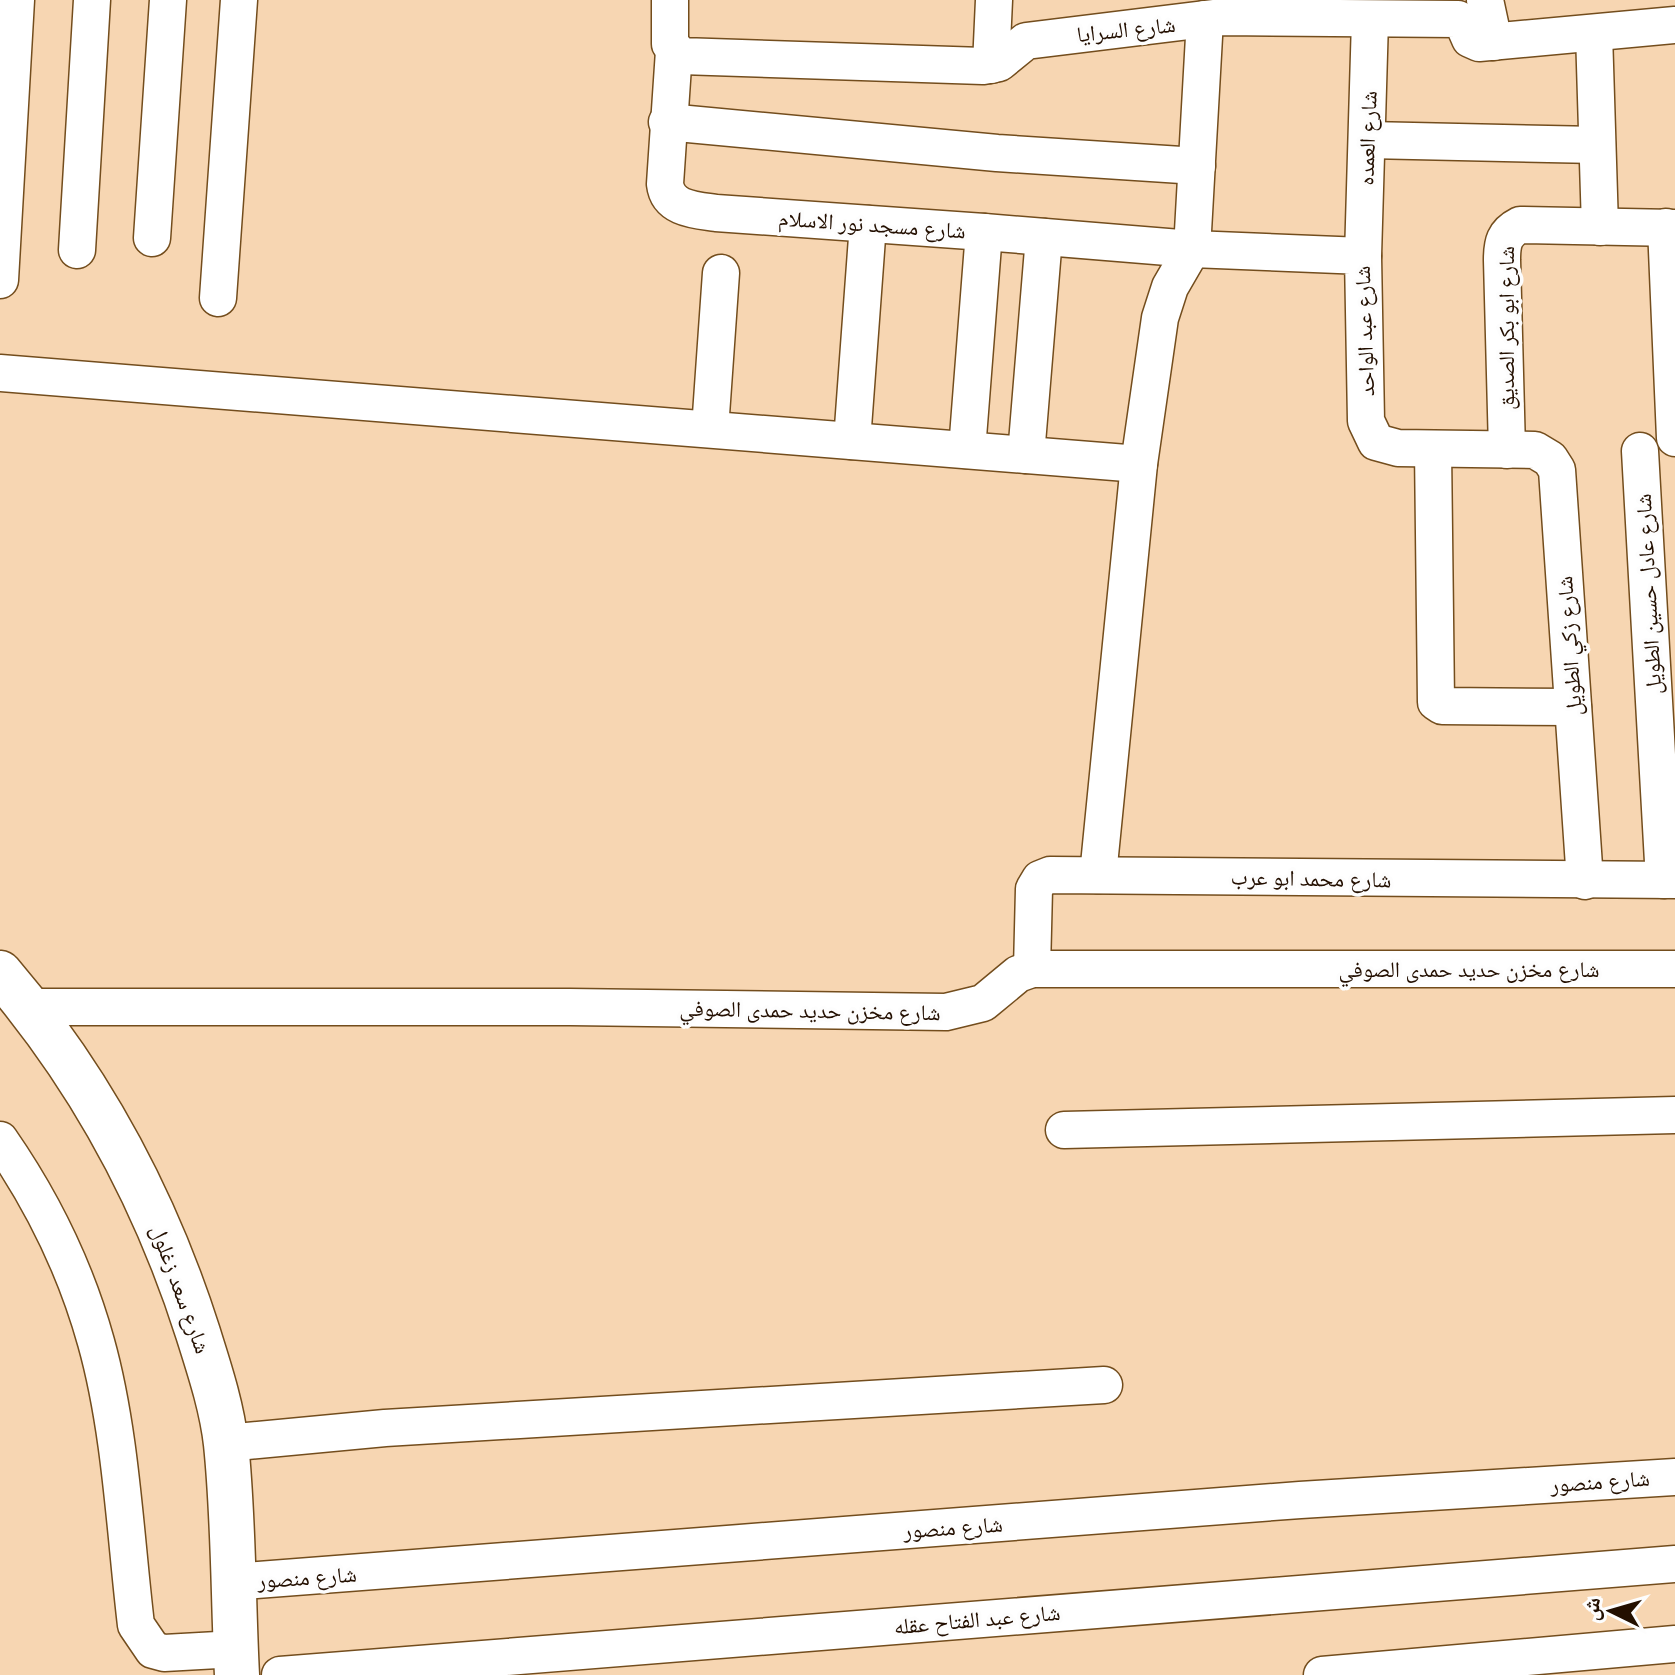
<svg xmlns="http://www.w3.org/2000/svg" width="1675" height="1675" viewBox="0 0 1675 1675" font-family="Figtree,'Noto Naskh Arabic',sans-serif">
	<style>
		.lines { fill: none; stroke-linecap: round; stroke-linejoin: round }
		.minor-casing { stroke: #734d1d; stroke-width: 39 }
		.tertiary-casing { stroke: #734d1d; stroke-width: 47 }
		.minor { stroke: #fff; stroke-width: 36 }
		.tertiary { stroke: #fff; stroke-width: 44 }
		.labels { text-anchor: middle; stroke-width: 7; stroke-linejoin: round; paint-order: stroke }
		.street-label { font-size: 22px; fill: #230f00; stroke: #fdfdfd }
	</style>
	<rect width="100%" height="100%" fill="#f7d6b2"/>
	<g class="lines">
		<g class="minor-casing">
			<g id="minor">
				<path d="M670 0V44L681 56 983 66 999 63 1026 41 1222 17 1458 19 1463 23 1470 39 1479 43 1675 25"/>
				<path d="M1485 0 1494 42"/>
				<path d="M1594 33 1600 227"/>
				<path d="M674 51 665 184C668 209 695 210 716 213L984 232 967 450"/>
				<path d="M991 65 994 0"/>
				<path d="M667 122 997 153 1197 166"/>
				<path d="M1368 140 1597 145"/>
				<path d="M1666 227 1675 438"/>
				<path d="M984 232 1192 249 1363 256 1366 421 1376 442 1398 448 1535 450 1550 459 1557 470 1585 881"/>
				<path d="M152 238 168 0"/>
				<path d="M77 250 92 0"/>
				<path d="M1363 256 1370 20"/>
				<path d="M0 280 16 0"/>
				<path d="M218 298 239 0"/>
				<path d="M0 373 1139 464"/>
				<path d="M710 429 721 273"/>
				<path d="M852 441 868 224"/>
				<path d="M1433 449 1436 702 1442 706 1573 707"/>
				<path d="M1507 450 1502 260C1502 243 1504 233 1520 225L1675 228"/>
				<path d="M1640 451 1664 880"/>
				<path d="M1026 455 1044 237"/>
				<path d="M1098 875 1139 464 1160 318 1170 287 1192 249 1205 19"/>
				<path d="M1032 969 1034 889 1040 879 1050 875 1675 880"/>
				<path d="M29 1007H570L946 1012 983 1003 1018 974 1032 969H1675"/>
				<path d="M1064 1130 1675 1115"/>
				<path d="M0 1140C43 1202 76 1270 96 1342 121 1431 125 1533 136 1625L153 1650 164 1653 236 1649"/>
				<path d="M226 1443 385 1428 1104 1385"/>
				<path d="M232 1582 1300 1500 1675 1477"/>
				<path d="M280 1675 1675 1564"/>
				<path d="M1322 1675 1675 1644"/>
			</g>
		</g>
		<g class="tertiary-casing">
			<path id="tertiary" d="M0 973C90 1078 156 1201 198 1333 209 1368 222 1407 226 1444 234 1520 233 1599 237 1675"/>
		</g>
		<use href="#minor" class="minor"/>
		<use href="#tertiary" class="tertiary"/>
	</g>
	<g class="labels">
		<g class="street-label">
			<text transform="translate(1126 29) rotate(-6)" y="8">شارع السرايا</text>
			<text transform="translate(1367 138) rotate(-88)" y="8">شارع العمده</text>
			<text transform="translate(872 224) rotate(4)" y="8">شارع مسجد نور الاسلام</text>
			<text transform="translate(1506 328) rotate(-90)" y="8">شارع ابو بكر الصديق</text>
			<text transform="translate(1364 331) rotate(-92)" y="8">شارع عبد الواحد</text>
			<text transform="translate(1648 594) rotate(-93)" y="8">شارع عادل حسين الطويل</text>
			<text transform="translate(1569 646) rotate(-94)" y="8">شارع زكي الطويل</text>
			<text transform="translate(1311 878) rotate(1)" y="8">شارع محمد ابو عرب</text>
			<text x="1469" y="977">شارع مخزن حديد حمدى الصوفي</text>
			<text transform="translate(810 1010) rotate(1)" y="8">شارع مخزن حديد حمدى الصوفي</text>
			<text transform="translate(181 1289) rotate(70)" y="8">شارع سعد زغلول</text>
			<text transform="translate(1600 1481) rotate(-4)" y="8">شارع منصور</text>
			<text transform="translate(953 1527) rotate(-4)" y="8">شارع منصور</text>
			<text transform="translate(307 1577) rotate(-4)" y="8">شارع منصور</text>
			<text transform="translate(977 1619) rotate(-5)" y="8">شارع عبد الفتاح عقله</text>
		</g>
	</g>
	<g transform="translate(1611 1611) rotate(275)" stroke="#fdfdfd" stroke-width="6" paint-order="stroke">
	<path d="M0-6L14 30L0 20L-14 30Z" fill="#230f00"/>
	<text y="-12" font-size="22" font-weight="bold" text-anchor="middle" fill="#230f00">ش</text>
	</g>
</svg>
